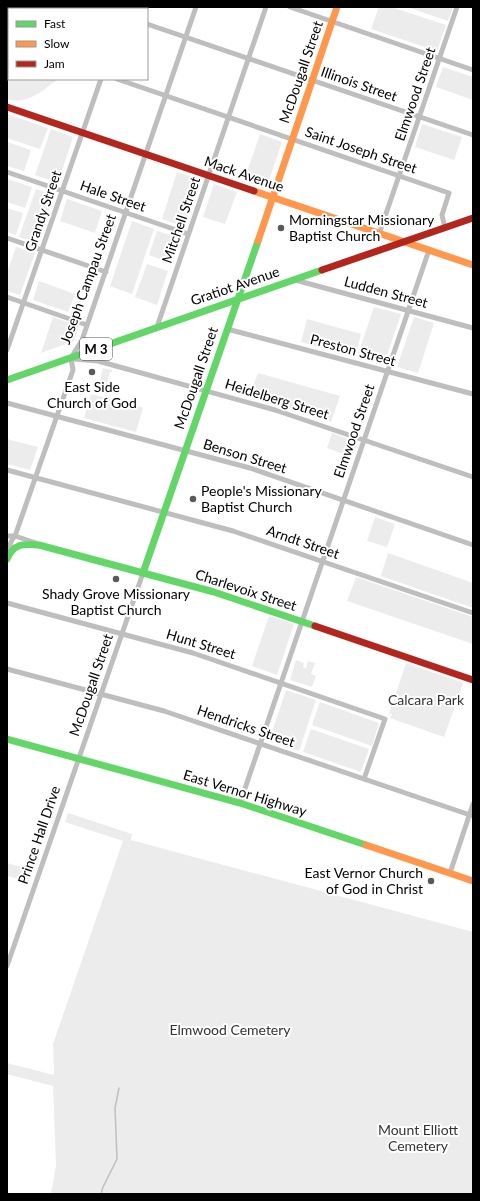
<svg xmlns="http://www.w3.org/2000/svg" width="480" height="1201" viewBox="0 0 480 1201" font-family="Lato,sans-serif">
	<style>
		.green { fill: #ececec }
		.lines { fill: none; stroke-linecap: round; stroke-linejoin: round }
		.stream { stroke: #bfbfbf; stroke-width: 1.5 }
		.street { stroke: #bebebe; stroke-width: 5 }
		.fast { stroke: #63d668; stroke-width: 7 }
		.slow { stroke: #ff974d; stroke-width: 7 }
		.jam { stroke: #b3261e; stroke-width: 7 }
		.poi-dot { fill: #595959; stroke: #fff; stroke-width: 1.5 }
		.labels { text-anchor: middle; stroke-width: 4; stroke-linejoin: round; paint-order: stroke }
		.shield { fill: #fff; stroke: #4c4c4c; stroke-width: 1 }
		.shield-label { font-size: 13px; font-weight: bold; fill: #000 }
		.street-label { font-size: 14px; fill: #000; stroke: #fff }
		.poi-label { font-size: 14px; fill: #000; stroke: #fff; text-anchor: start }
		.park-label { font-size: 14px; fill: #333; stroke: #fff }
	</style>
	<rect width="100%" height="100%" fill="#fff"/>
	<g class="green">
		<path d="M379 7H391L446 25 437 51 371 29Z"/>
		<path d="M407 7H453L448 21Z"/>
		<path d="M9 33V79H58C42 91 28 105 7 99V35Z"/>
		<path d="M443 67 473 77V100L436 87Z"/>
		<path d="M7 114 48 128 40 149 7 138Z"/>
		<path d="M422 124 462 137 454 160 415 147Z"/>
		<path d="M51 129 73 137 58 183 35 175Z"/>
		<path d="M260 134 282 142 266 189 244 181Z"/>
		<path d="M7 142 31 150 24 171 7 166Z"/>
		<path d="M177 172 200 179 184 227 162 219Z"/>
		<path d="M7 179 32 187 25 208 7 202Z"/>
		<path d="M214 184 237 192 225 224 203 217Z"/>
		<path d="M36 189 54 195 37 243 19 237Z"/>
		<path d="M67 199 102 211 95 233 60 221Z"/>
		<path d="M7 208 23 213 16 235 7 232Z"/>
		<path d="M132 221 154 229 132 294 110 286Z"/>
		<path d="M157 231 180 238 171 263 149 255Z"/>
		<path d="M16 247 35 253 20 295 7 291V273Z"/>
		<path d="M147 264 168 271 157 305 135 297Z"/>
		<path d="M39 281 75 294 68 312 33 300Z"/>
		<path d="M374 307 401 314 384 364 357 357Z"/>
		<path d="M53 317 79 326 74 341 41 353Z"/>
		<path d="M414 317 434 323 418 373 397 367Z"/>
		<path d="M307 319 361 334 355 357 301 342Z"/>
		<path d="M103 368 112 370V372H110L104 393 97 391Z"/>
		<path d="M258 373 340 396 331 422 249 396Z"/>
		<path d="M91 394 143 408 136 432 84 418Z"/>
		<path d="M332 433 357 442 352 457 327 448Z"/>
		<path d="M7 439 38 447 30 470 7 464Z"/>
		<path d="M375 517 395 524 387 547 367 541Z"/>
		<path d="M388 553 473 583V608L381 576Z"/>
		<path d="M356 577 473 617V644L347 601Z"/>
		<path d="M269 616 294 624 277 675 252 666Z"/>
		<path d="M296 660 304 663 303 667 306 669 308 661 315 663 311 674 316 676 312 687 290 680Z"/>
		<path d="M406 663 463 683 444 737 390 718 392 714H389Z"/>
		<path d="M286 690 316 700 299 751 269 741Z"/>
		<path d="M320 702 379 723 372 746 312 725Z"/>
		<path d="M311 729 369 749 361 772 303 752Z"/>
		<path d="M68 813 132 834 131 840 473 932V1194H51L56 1166 53 1086 7 1074V1063L54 1075 53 1044 123 841 65 822Z"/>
		<path d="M7 863 32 870 28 881 7 876Z"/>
	</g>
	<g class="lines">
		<path class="stream" d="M101 1194 103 1187 117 1159 115 1108 119 1088"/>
		<g class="street">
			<path d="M290 7 473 70"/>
			<path d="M124 9 125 7"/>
			<path d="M147 24 473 135"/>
			<path d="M117 79 449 193 442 215 445 228"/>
			<path d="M7 172 188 234"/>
			<path d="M379 234 457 7"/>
			<path d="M7 238 106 272"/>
			<path d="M295 280 473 328"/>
			<path d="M7 297 87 325"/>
			<path d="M157 327 266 7"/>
			<path d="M227 329 473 394"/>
			<path d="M7 350 101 79"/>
			<path d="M74 359 98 361 275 410 473 477"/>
			<path d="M7 403 250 468 473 545"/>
			<path d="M7 470 233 531 473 613"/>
			<path d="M7 536H15L36 543"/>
			<path d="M9 553C9 546 10 541 15 536L73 370 71 358 82 340 196 7"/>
			<path d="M7 603 193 653 385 719 364 779"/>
			<path d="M7 669 164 711 473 816"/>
			<path d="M240 803 429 250"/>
			<path d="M450 873 473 804"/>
			<path d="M7 966 143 573"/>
		</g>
		<g class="fast">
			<path d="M7 380 322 270"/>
			<path d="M7 559C14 543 23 544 39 545L214 592 315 626"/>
			<path d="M143 573 258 241"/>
			<path d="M7 739 240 803 366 845"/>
		</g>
		<g class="slow">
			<path d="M254 191 473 265"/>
			<path d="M258 241 337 7"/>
			<path d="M366 845 473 881"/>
		</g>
		<g class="jam">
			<path d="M7 107 254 191"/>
			<path d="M322 270 473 218"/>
			<path d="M315 626 473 680"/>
		</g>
	</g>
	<g class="poi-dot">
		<circle cx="281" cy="228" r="4"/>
		<circle cx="92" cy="372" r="4"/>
		<circle cx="193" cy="499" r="4"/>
		<circle cx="116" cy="579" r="4"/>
		<circle cx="431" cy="881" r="4"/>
	</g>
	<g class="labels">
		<rect class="shield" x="80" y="338" width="32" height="22" rx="3"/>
		<g class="shield-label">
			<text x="96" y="354">M 3</text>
		</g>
		<g class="street-label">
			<text transform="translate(301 72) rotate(-71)" y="5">McDougall Street</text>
			<text transform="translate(359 84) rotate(19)" y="5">Illinois Street</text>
			<text transform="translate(415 94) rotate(-71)" y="5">Elmwood Street</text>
			<text transform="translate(361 150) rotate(19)" y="5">Saint Joseph Street</text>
			<text transform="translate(244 174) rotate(19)" y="5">Mack Avenue</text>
			<text transform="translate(113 196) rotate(19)" y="5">Hale Street</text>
			<text transform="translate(43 211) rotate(-71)" y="5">Grandy Street</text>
			<text transform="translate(181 220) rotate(-71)" y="5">Mitchell Street</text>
			<text transform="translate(88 279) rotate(-70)" y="5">Joseph Campau Street</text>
			<text transform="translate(235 286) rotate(-19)" y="5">Gratiot Avenue</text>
			<text transform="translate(386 292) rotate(15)" y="5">Ludden Street</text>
			<text transform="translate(353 350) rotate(15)" y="5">Preston Street</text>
			<text transform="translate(196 378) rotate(-71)" y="5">McDougall Street</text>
			<text transform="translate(277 399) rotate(17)" y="5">Heidelberg Street</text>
			<text transform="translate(354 431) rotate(-71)" y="5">Elmwood Street</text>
			<text transform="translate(245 456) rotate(17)" y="5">Benson Street</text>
			<text transform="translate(303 542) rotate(19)" y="5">Arndt Street</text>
			<text transform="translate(246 590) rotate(18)" y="5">Charlevoix Street</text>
			<text transform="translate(201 644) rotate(17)" y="5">Hunt Street</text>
			<text transform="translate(91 685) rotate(-71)" y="5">McDougall Street</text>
			<text transform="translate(246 726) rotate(19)" y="5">Hendricks Street</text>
			<text transform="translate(245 793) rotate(17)" y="5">East Vernor Highway</text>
			<text transform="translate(39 835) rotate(-71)" y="5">Prince Hall Drive</text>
		</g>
		<g class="poi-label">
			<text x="289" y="225">Morningstar Missionary<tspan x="289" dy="16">Baptist Church</tspan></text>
			<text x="92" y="392" text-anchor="middle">East Side<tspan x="92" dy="16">Church of God</tspan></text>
			<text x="201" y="496">People's Missionary<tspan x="201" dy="16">Baptist Church</tspan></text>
			<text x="116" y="599" text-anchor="middle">Shady Grove Missionary<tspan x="116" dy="16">Baptist Church</tspan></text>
			<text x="423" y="878" text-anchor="end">East Vernor Church<tspan x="423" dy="16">of God in Christ</tspan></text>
		</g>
		<g class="park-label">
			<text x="426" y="705">Calcara Park</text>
			<text x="230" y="1035">Elmwood Cemetery</text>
			<text x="418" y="1135">Mount Elliott<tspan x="418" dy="16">Cemetery</tspan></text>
		</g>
	</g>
	<rect width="480" height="1201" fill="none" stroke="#000000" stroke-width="16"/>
	<rect x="8" y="8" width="140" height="72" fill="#ffffff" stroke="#999999"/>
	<rect x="16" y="21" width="20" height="6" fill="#63d668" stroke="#999999"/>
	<text x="44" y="28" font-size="12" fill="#000000">Fast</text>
	<rect x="16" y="41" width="20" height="6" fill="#ff974d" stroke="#999999"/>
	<text x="44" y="48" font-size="12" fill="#000000">Slow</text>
	<rect x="16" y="61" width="20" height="6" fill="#b3261e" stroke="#999999"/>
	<text x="44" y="68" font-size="12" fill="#000000">Jam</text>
</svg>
